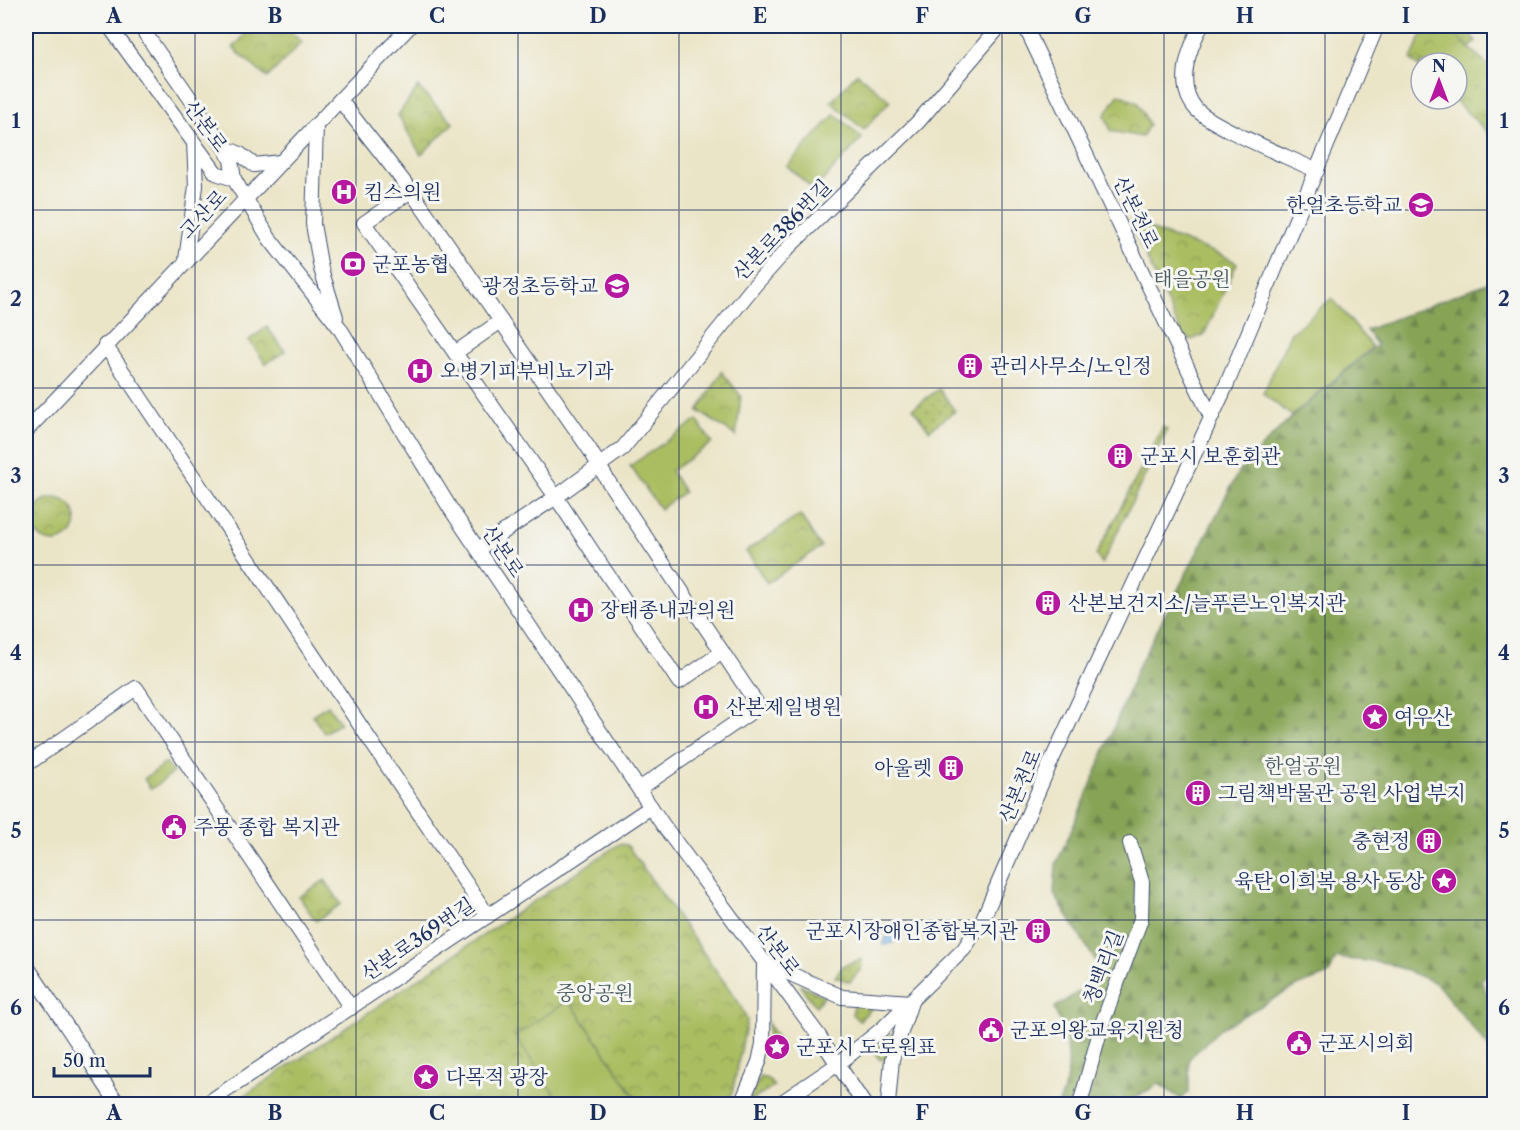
<svg xmlns="http://www.w3.org/2000/svg" width="1520" height="1130" viewBox="0 0 1520 1130" font-family="'Libre Caslon Text','Noto Serif KR',serif">
	<style>
		.grass { fill: url(#grass-dots); stroke: #627660; stroke-width: 1.5 }
		.forest { fill: url(#forest-firs); stroke: #516a5a; stroke-width: 1.5 }
		.park { fill: url(#park-crowns); stroke: #627660; stroke-width: 1.5 }
		.pitch { fill: #aabd61; stroke: #627660; stroke-width: 1.5 }
		.water { fill: url(#water-waves); stroke: #4a73a5; stroke-width: 1.5 }
		.lines { fill: none; stroke-linecap: round; stroke-linejoin: round }
		.minor-casing { stroke: #3a4a6e; stroke-width: 16 }
		.minor { stroke: #fff; stroke-width: 14 }
		.grid { fill: none; stroke: #1b2f5e; stroke-width: 1.5; stroke-opacity: 0.55 }
		.labels { text-anchor: middle; stroke-width: 6; stroke-linejoin: round; paint-order: stroke }
		.street-label { font-size: 20px; fill: #1b2f5e; stroke: #f6f6f2 }
		.poi-label { font-size: 20px; fill: #1b2f5e; stroke: #f6f6f2; text-anchor: start }
		.park-label { font-size: 20px; fill: #465a5f; stroke: #f6f6f2 }
		.neatline { fill: none; stroke: #1b2f5e; stroke-width: 2 }
		.grid-label { font-size: 20px; text-anchor: middle; font-weight: bold; fill: #1b2f5e }
	</style>
	<defs>
		<pattern id="grass-dots" width="8" height="8" patternUnits="userSpaceOnUse" patternTransform="scale(1.5)"><rect width="8" height="8" fill="#aabd61"/><path d="M2 2h.1M6 6h.1" fill="none" stroke="#8a9a53" stroke-width="1.8" stroke-linecap="round"/></pattern>
		<pattern id="forest-firs" width="22" height="20" patternUnits="userSpaceOnUse" patternTransform="scale(1.5)"><rect width="22" height="20" fill="#87a457"/><path d="M5 1l3.5 6h-7zM16 11l3.5 6h-7z" fill="#6e864b"/></pattern>
		<pattern id="park-crowns" width="20" height="18" patternUnits="userSpaceOnUse" patternTransform="scale(1.5)"><rect width="20" height="18" fill="#aabd61"/><path d="M2 6a3 3 0 1 1 6 0M12 15a3 3 0 1 1 6 0" fill="none" stroke="#8a9a53"/></pattern>
		<pattern id="water-waves" width="16" height="10" patternUnits="userSpaceOnUse" patternTransform="scale(1.5)"><rect width="16" height="10" fill="#79b7ec"/><path d="M0 5q4-4 8 0t8 0" fill="none" stroke="#6295c2"/></pattern>
	</defs>
	<rect width="100%" height="100%" fill="#f6f6f2"/>
	<filter id="ink" filterUnits="userSpaceOnUse"><feTurbulence type="fractalNoise" baseFrequency=".0167" numOctaves="2"/><feDisplacementMap in="SourceGraphic" scale="12" xChannelSelector="R" yChannelSelector="G"/><feConvolveMatrix kernelMatrix="1 2 1 2 8 2 1 2 1" color-interpolation-filters="sRGB"/></filter>
	<filter id="wash" filterUnits="userSpaceOnUse"><feTurbulence type="fractalNoise" baseFrequency=".008" numOctaves="4" result="noise"/><feDisplacementMap in="SourceGraphic" scale="24" xChannelSelector="R" yChannelSelector="G"/><feGaussianBlur stdDeviation="1.35" result="paint"/><feColorMatrix in="noise" values="0 0 0 0 0 0 0 0 0 0 0 0 0 0 0 0 0 1.4 0 .05"/><feComposite in="paint" operator="in"/></filter>
	<g filter="url(#wash)">
		<rect width="100%" height="100%" fill="#ebe5c8"/>
		<g class="grass">
			<path d="M1446 26H1469L1470 34 1476 41 1470 48Z"/>
			<path d="M939 389 955 411 929 430 913 408Z"/>
			<path d="M1163 427 1167 430 1102 564 1096 555Z"/>
			<path d="M862 959 861 969 850 982 835 977 844 965Z"/>
			<path d="M801 985 824 996 816 1006 801 987Z"/>
			<path d="M854 1004 875 1005 859 1021 852 1014Z"/>
			<path d="M768 1023 782 1048 775 1051 767 1050Z"/>
			<path d="M894 1033 887 1061 879 1059 874 1051Z"/>
			<path d="M760 1077 768 1079 774 1086 748 1103Z"/>
		</g>
		<path class="forest" d="M1494 280V969L1481 980 1494 1010V1054L1436 983 1388 963 1336 958 1329 974 1297 986 1221 1028 1189 1059V1092L1181 1099 1159 1084 1124 1104H1059C1074 1067 1070 1044 1054 1008L1081 990 1098 965 1054 894 1056 864 1086 797 1137 669 1239 471 1283 425 1377 345 1366 330Z"/>
		<g class="park">
			<path d="M253 26H284L302 42 267 78 233 48Z"/>
			<path d="M1426 26H1446L1494 71V138L1453 99H1457V63H1421V69L1411 59Z"/>
			<path d="M857 73 890 101 864 130 831 102Z"/>
			<path d="M418 87 453 123 421 155 398 115Z"/>
			<path d="M1119 94 1138 103 1149 125 1142 137 1111 131 1105 115Z"/>
			<path d="M1130 222 1222 255 1237 263 1204 335 1191 340 1182 335Z"/>
			<path d="M267 327 285 351 266 364 249 340Z"/>
			<path d="M722 372 741 396 736 436 698 411Z"/>
			<circle cx="54" cy="520" r="22"/>
			<path d="M800 515 821 547 767 583 746 551Z"/>
			<path d="M328 705 340 723 324 733 312 715Z"/>
			<path d="M166 763 173 773 151 789 144 779Z"/>
			<path d="M619 844 627 845 739 1003 747 1020 732 1094 721 1104H232Z"/>
			<path d="M325 880 341 904 316 921 299 897Z"/>
		</g>
		<g class="pitch">
			<path d="M835 114 862 138 814 190 787 166Z"/>
			<path d="M1332 298 1372 347 1292 416 1263 394 1290 334Z"/>
			<path d="M697 420 712 443 671 471 684 492 660 509 630 466Z"/>
			<path d="M569 1000 640 1104H561L515 1036Z"/>
		</g>
		<path class="water" d="M904 926C900 937 896 944 883 945L889 931Z"/>
	</g>
	<g filter="url(#ink)">
		<g class="lines">
			<g class="minor-casing">
				<g id="minor">
					<path d="M109 26 216 173 234 179 269 238 339 327 450 508 663 825 819 1036 864 1104"/>
					<path d="M140 26 224 147 231 160 234 179"/>
					<path d="M1025 26 1211 417"/>
					<path d="M1201 26C1189 49 1175 85 1196 109 1213 127 1291 158 1317 171"/>
					<path d="M340 100 411 191 364 223 556 497 679 682 721 653"/>
					<path d="M316 125 313 224 321 269 336 317"/>
					<path d="M224 147 240 154 254 165 281 162"/>
					<path d="M411 191 590 450 608 481 757 704V708L639 789"/>
					<path d="M186 260 196 186 194 143"/>
					<path d="M105 345 488 916"/>
					<path d="M455 353 501 321"/>
					<path d="M26 431 410 26"/>
					<path d="M478 549 556 497 623 448 754 286 790 246 918 122 1000 26"/>
					<path d="M26 765 136 688 351 1008"/>
					<path d="M26 965 118 1104"/>
					<path d="M206 1104 651 807"/>
					<path d="M741 1104 759 1062 763 1044 764 962 842 997 911 1002 892 1059 888 1104"/>
					<path d="M779 1104 838 1064 882 1029 964 949 982 921 1049 766 1226 386 1377 26"/>
					<path d="M1080 1104 1102 1024 1141 919 1142 882 1130 843"/>
				</g>
			</g>
			<use href="#minor" class="minor"/>
		</g>
	</g>
	<path class="grid" d="M195 26V1104M356 26V1104M518 26V1104M679 26V1104M841 26V1104M1002 26V1104M1164 26V1104M1325 26V1104M26 210H1494M26 388H1494M26 565H1494M26 742H1494M26 920H1494"/>
	<defs>
		<g id="hospital-disc" transform="scale(1.35)"><circle r="9.5" fill="#b5179e" stroke="#f6f6f2"/><path d="M-5-5h3v3.5h4V-5h3V5h-3V1.5h-4V5h-3Z" fill="#fff"/></g>
		<g id="school-disc" transform="scale(1.35)"><circle r="9.5" fill="#b5179e" stroke="#f6f6f2"/><path d="M0-5L7-2L0 1L-7-2ZM-4 1L0 2.5L4 1V4Q0 6-4 4Z" fill="#fff"/></g>
		<g id="bank-disc" transform="scale(1.35)"><circle r="9.5" fill="#b5179e" stroke="#f6f6f2"/><path d="M-6-4H6V4H-6ZM0-2.3a2.3 2.3 0 1 0 0 4.6a2.3 2.3 0 1 0 0-4.6Z" fill="#fff"/></g>
		<g id="building-disc" transform="scale(1.35)"><circle r="9.5" fill="#b5179e" stroke="#f6f6f2"/><path d="M-4-6H4V6H1V3H-1V6H-4ZM-2.5-4.3h1.7v1.8h-1.7ZM.8-4.3h1.7v1.8H.8ZM-2.5-1h1.7V.8h-1.7ZM.8-1h1.7V.8H.8Z" fill="#fff"/></g>
		<g id="sight-disc" transform="scale(1.35)"><circle r="9.5" fill="#b5179e" stroke="#f6f6f2"/><path d="M0-6L1.8-2.2L6-1.7L2.9 1.2L3.7 5.4L0 3.3L-3.7 5.4L-2.9 1.2L-6-1.7L-1.8-2.2Z" fill="#fff"/></g>
		<g id="civic-disc" transform="scale(1.35)"><circle r="9.5" fill="#b5179e" stroke="#f6f6f2"/><path d="M-.6-6.5H3V-4.5H.6V-3L4-1V1h2V6H-6V1h2V-1L-.6-3ZM-1.2 2.5V6h2.4V2.5Z" fill="#fff"/></g>
	</defs>
	<g fill-rule="evenodd">
		<use href="#hospital-disc" x="344" y="192"/>
		<use href="#school-disc" x="1421" y="205"/>
		<use href="#bank-disc" x="353" y="264"/>
		<use href="#school-disc" x="617" y="286"/>
		<use href="#building-disc" x="970" y="366"/>
		<use href="#hospital-disc" x="420" y="371"/>
		<use href="#building-disc" x="1120" y="456"/>
		<use href="#building-disc" x="1048" y="603"/>
		<use href="#hospital-disc" x="581" y="610"/>
		<use href="#hospital-disc" x="706" y="707"/>
		<use href="#sight-disc" x="1375" y="717"/>
		<use href="#building-disc" x="951" y="768"/>
		<use href="#building-disc" x="1198" y="793"/>
		<use href="#civic-disc" x="174" y="827"/>
		<use href="#building-disc" x="1429" y="841"/>
		<use href="#sight-disc" x="1444" y="881"/>
		<use href="#building-disc" x="1038" y="931"/>
		<use href="#civic-disc" x="991" y="1030"/>
		<use href="#civic-disc" x="1299" y="1043"/>
		<use href="#sight-disc" x="777" y="1047"/>
		<use href="#sight-disc" x="426" y="1077"/>
	</g>
	<g class="labels">
		<g class="street-label">
			<text transform="translate(206 126) rotate(54)" y="7">산본로</text>
			<text transform="translate(1136 212) rotate(64)" y="7">산본천로</text>
			<text transform="translate(203 214) rotate(-47)" y="7">고산로</text>
			<text transform="translate(782 230) rotate(-46)" y="7">산본로386번길</text>
			<text transform="translate(503 551) rotate(56)" y="7">산본로</text>
			<text transform="translate(1020 786) rotate(-67)" y="7">산본천로</text>
			<text transform="translate(418 939) rotate(-34)" y="7">산본로369번길</text>
			<text transform="translate(778 950) rotate(53)" y="7">산본로</text>
			<text transform="translate(1103 967) rotate(-69)" y="7">청백리길</text>
		</g>
		<g class="poi-label">
			<text x="364" y="199">킴스의원</text>
			<text x="1402" y="212" text-anchor="end">한얼초등학교</text>
			<text x="372" y="271">군포농협</text>
			<text x="598" y="293" text-anchor="end">광정초등학교</text>
			<text x="990" y="373">관리사무소/노인정</text>
			<text x="440" y="378">오병기피부비뇨기과</text>
			<text x="1140" y="463">군포시 보훈회관</text>
			<text x="1068" y="610">산본보건지소/늘푸른노인복지관</text>
			<text x="600" y="617">장태종내과의원</text>
			<text x="726" y="714">산본제일병원</text>
			<text x="1394" y="724">여우산</text>
			<text x="932" y="775" text-anchor="end">아울렛</text>
			<text x="1218" y="800">그림책박물관 공원 사업 부지</text>
			<text x="194" y="834">주몽 종합 복지관</text>
			<text x="1410" y="848" text-anchor="end">충현정</text>
			<text x="1424" y="888" text-anchor="end">육탄 이희복 용사 동상</text>
			<text x="1018" y="938" text-anchor="end">군포시장애인종합복지관</text>
			<text x="1010" y="1037">군포의왕교육지원청</text>
			<text x="1318" y="1050">군포시의회</text>
			<text x="796" y="1054">군포시 도로원표</text>
			<text x="446" y="1084">다목적 광장</text>
		</g>
		<g class="park-label">
			<text x="1192" y="286">태을공원</text>
			<text x="1303" y="773">한얼공원</text>
			<text x="595" y="1000">중앙공원</text>
		</g>
	</g>
	<rect width="1520" height="1130" fill="none" stroke="#f6f6f2" stroke-width="66"/>
	<g transform="translate(1439 81)"><circle r="28" fill="#f6f6f2" stroke="#9ea6b7" stroke-width="1.5"/>
	<path d="M0-4.5L10 22L0 15L-10 22Z" fill="#b5179e"/>
	<text y="-9" font-size="16" font-weight="bold" text-anchor="middle" fill="#1b2f5e">N</text>
	</g>
	<path d="M54 1067v9h96v-9" fill="none" stroke="#1b2f5e" stroke-width="3"/>
	<text x="63" y="1067" font-size="18" fill="#1b2f5e" stroke="#f6f6f2" stroke-width="4.5" paint-order="stroke">50 m</text>
	<rect x="33" y="33" width="1454" height="1064" class="neatline"/>
	<g class="grid-label">
		<text x="114" y="23">A</text>
		<text x="275" y="23">B</text>
		<text x="437" y="23">C</text>
		<text x="598" y="23">D</text>
		<text x="760" y="23">E</text>
		<text x="922" y="23">F</text>
		<text x="1083" y="23">G</text>
		<text x="1245" y="23">H</text>
		<text x="1406" y="23">I</text>
		<text x="16" y="128">1</text>
		<text x="1504" y="128">1</text>
		<text x="16" y="306">2</text>
		<text x="1504" y="306">2</text>
		<text x="16" y="483">3</text>
		<text x="1504" y="483">3</text>
		<text x="16" y="660">4</text>
		<text x="1504" y="660">4</text>
		<text x="16" y="838">5</text>
		<text x="1504" y="838">5</text>
		<text x="16" y="1015">6</text>
		<text x="1504" y="1015">6</text>
		<text x="114" y="1120">A</text>
		<text x="275" y="1120">B</text>
		<text x="437" y="1120">C</text>
		<text x="598" y="1120">D</text>
		<text x="760" y="1120">E</text>
		<text x="922" y="1120">F</text>
		<text x="1083" y="1120">G</text>
		<text x="1245" y="1120">H</text>
		<text x="1406" y="1120">I</text>
	</g>
</svg>
